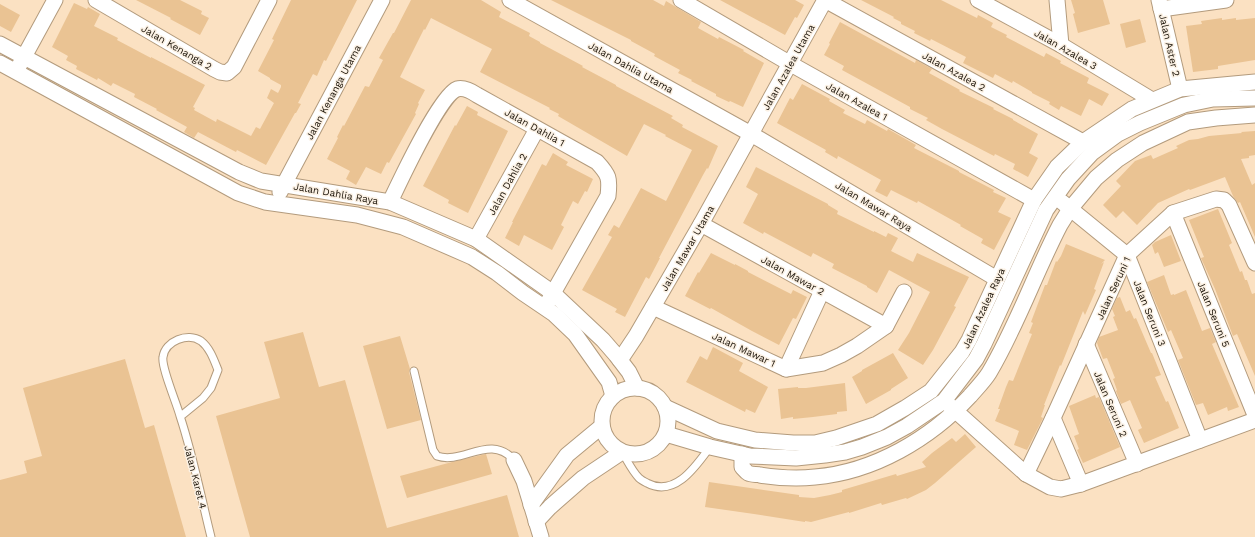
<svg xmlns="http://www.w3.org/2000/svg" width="1255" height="537" viewBox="0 0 1255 537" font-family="'Work Sans',sans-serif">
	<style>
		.building { fill: #eac393 }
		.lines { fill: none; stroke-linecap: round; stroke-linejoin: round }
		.lane-casing { stroke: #b39b7d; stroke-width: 9 }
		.street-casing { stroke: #b39b7d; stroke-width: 17 }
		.lane { stroke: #fff; stroke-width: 7 }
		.street { stroke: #fff; stroke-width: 15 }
		.labels { text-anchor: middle; stroke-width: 3; stroke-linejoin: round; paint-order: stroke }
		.street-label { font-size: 10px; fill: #1a1207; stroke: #fbf1e4 }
	</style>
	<rect width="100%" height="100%" fill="#fbe1c2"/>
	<g class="building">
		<path d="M136 0H180L202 11 201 14 209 18 200 35 170 19 171 18Z"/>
		<path d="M291 0H357L326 61 324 60 317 76 313 74 298 103 301 104 296 113H295L266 165 237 150 236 152 198 132 194 138 184 132 187 127 156 110 157 109 134 97 135 94 113 83 111 86 98 78 97 80 76 69 77 66 66 60 68 56 52 47 74 3 87 9 88 7 100 14 94 26 118 38 117 40 151 58V57L205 85 193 107 195 108 194 110 216 122 217 119 251 136 256 127 260 129 274 103 267 98 271 89 278 93 281 87V85L270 79V78L258 71 274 40 272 39Z"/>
		<path d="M411 0H481L501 12 499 17 530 33 529 36 540 42V43L583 66 582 67 616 85V86L673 116 671 118 683 125 682 127 718 146 708 169 707 168 703 175 659 258H660L649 279 646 277 625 317 615 312 617 309 582 290 612 237 608 235 614 225 619 228 641 188 666 201 692 150 665 136 666 135 644 124 627 156 558 116 559 114 549 109 550 108 480 72 492 49 431 18 425 30 424 29 400 77 425 90 418 103 419 104 415 113 416 114 389 163 387 162 381 174 366 167 356 185 346 179 350 171 327 159 338 138 337 137 343 125 344 126 365 86 369 87 383 60 379 58 393 33H394Z"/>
		<path d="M551 0H653L664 6 666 1 701 22 698 28 718 39 719 37 744 50 743 51 764 63 743 107 730 101 729 102 716 96V94L691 81 692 80 678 73 680 70 654 56 655 54 631 41V40Z"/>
		<path d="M720 0H795L804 5 797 18 795 17 785 35Z"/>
		<path d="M861 0H941L977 18 978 15 993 23 991 27 1007 35 1006 37 1044 57 1046 53 1061 61 1060 63 1089 78 1087 83 1109 94 1102 106 1089 99 1081 116 1061 106 1059 110 1049 104 1050 102 1032 93V92L1013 81 1012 83 995 74 993 78 963 63 966 57 931 39 930 41 914 33 915 31 901 24V22L893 18 894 17Z"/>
		<path d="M1071 0H1103L1110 24 1078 33 1073 14 1075 13Z"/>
		<path d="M0 4 20 15 11 32 0 26Z"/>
		<path d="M1222 18V20L1236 18V20L1255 18V60L1218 66V69L1193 72 1186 26 1202 24 1201 21Z"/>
		<path d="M1140 19 1146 42 1126 48 1120 24Z"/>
		<path d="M840 22 915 63 916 60 932 69 929 73 960 90 959 91 994 108 993 109 1013 119V120L1038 134 1029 153 1038 158 1028 177 1013 169 1015 164 995 154 994 156 942 129 926 120 928 118 910 109V107L842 70 844 66 824 55 830 44 829 43Z"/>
		<path d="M802 84 830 99 829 101 845 110 843 113 865 124 867 120 887 131 888 129 916 145 914 148 959 171V172L994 190 993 192 1006 198 998 212 1011 218 994 250 981 243 983 239 960 226 961 225 918 201 917 203 891 190 887 197 875 191 881 180 838 156 837 159 825 152 826 150 777 123 790 98 793 100Z"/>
		<path d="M467 106 478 112 477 115 508 131 468 213 448 203 449 200 423 186 455 125 456 126Z"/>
		<path d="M1255 131V155L1249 156V158L1241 159 1252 185 1255 183V237L1240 202 1238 203 1233 196 1225 177 1190 190 1189 189 1158 203 1137 225 1123 211 1116 218 1103 205 1121 186 1116 181 1135 161 1151 155 1153 159 1178 148 1176 146 1189 140 1198 139 1209 136 1242 133 1241 132Z"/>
		<path d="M553 153 568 162 566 165 593 179 587 192 585 191 578 204 573 201 561 225 564 227 552 250 524 235 519 246 505 238 513 222H512L542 164 546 166Z"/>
		<path d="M756 167 828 204V205L838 211 837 214 874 232V231L886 237 888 233 898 238 891 251 913 262 917 253 969 277 954 306 956 307 933 350 923 365 898 350 909 333 930 292 889 270 877 293 867 287V286L832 268 834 264 813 253 811 257 764 232 763 234 743 223 758 194 746 187Z"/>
		<path d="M1218 209 1232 243 1229 245 1240 272 1242 271 1245 280H1247L1252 294 1255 293V376L1237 334 1233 336 1215 289 1201 258 1204 257 1189 220Z"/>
		<path d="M1171 235 1181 261 1164 267 1158 252 1155 254 1152 245 1155 242Z"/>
		<path d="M1066 244 1105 260 1101 264 1104 262 1094 289 1096 290 1085 315 1083 311 1061 366 1060 365 1044 405H1045L1041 417 1043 418 1027 450 1014 445 1019 431 995 421 1000 409H998L1006 387 1009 380 1013 381 1032 334 1029 333 1033 323 1031 322 1045 285H1047L1056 261 1057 262 1061 256Z"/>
		<path d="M711 253 735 265V264L748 271V272L791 294 793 290 807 297 796 319 793 318 779 345 752 331 711 308 710 309 685 296 698 272 699 273Z"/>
		<path d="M1164 275 1171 295 1174 294V295L1186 290 1202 331 1210 328 1216 342 1212 344 1239 407 1228 411 1227 407 1208 415 1203 403 1196 405 1178 360 1183 358 1171 330 1168 332 1147 282Z"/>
		<path d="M1120 297 1126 312 1130 310 1134 319 1136 318 1151 353H1152L1161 375 1155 377 1166 402 1168 401 1179 428 1144 443 1138 430 1142 428 1130 400 1121 404 1116 391 1117 390 1113 379 1115 378 1107 358 1103 359 1097 343 1099 337 1118 330 1113 317 1115 316 1112 309 1117 298Z"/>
		<path d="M303 332 319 387 345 380 387 528 507 495 519 537H250L216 416 280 398 264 342Z"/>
		<path d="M400 336 410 369 409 372 421 420 387 429 363 346Z"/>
		<path d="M713 347 743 363 739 371 768 387 755 413 746 409 745 412 686 382 700 356 707 360Z"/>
		<path d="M893 353 908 378 891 389V390L866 404 852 377 862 371V370Z"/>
		<path d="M125 359 145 428 154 425 186 537H0V480L27 473 24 461 42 456 23 388Z"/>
		<path d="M845 383 847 411 837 412V414L813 417 793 419V417L781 419 778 389 798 387V388H806Z"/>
		<path d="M1095 395 1096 398 1099 397 1120 447 1083 463 1077 450 1079 449 1074 436 1079 434 1069 406Z"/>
		<path d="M965 434 976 447 935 483 926 490 907 499 906 498 882 505 881 503 849 513V512L811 522 805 521V522L754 514 705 507 709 482 799 495V497L814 498 830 495 842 492V490L859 485 896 474 897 476 926 467 922 462 932 453 952 438 956 442Z"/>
		<path d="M486 454 492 474 407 498 400 476 452 462Z"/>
	</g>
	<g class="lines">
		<g class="lane-casing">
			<g id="lane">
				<path d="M414 371 433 450 437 456C463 465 490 433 514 460"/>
				<path d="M181 416 203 398 211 388 218 370C214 360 210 348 201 341 188 332 165 341 163 357 161 367 177 404 180 416 193 455 201 497 211 537"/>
				<path d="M622 452C627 460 632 471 639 478 641 480 645 482 647 483 675 498 696 466 710 447"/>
			</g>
		</g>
		<g class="street-casing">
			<g id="street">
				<path d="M96 0 214 69 220 72 227 73 234 67 269 0"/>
				<path d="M510 0 751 134 997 279"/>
				<path d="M681 0 789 63 1034 200"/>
				<path d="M825 0 1083 142"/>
				<path d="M978 0 1061 45 1152 100"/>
				<path d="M1057 0 1061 45"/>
				<path d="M1159 0 1180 89"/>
				<path d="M1161 9 1226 0"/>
				<path d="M0 44 239 172 261 181 390 202 476 239 553 293 603 340 616 355 629 372 637 388"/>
				<path d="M0 63 238 193 265 202 357 215 403 227 472 257 497 273 523 293 554 314 575 334 609 382 613 396"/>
				<path d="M19 66 55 0"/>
				<path d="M280 192 382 0"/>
				<path d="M390 202C399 183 440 95 457 89 464 87 471 91 477 95L597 162C609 175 610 178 608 196L548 302"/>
				<path d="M1062 202 1127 255 1200 440"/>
				<path d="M1173 213 1255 415"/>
				<path d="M701 224 886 326"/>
				<path d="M476 239 537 129"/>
				<path d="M653 307 786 369 823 363 841 355 857 346 886 326 904 292"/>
				<path d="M1086 344 1137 464"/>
				<path d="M620 360 636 336 701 224 825 0"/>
				<path d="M786 369 822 291"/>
				<circle cx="635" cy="421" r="33"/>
				<path d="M949 405 1026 474 1050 487 1061 489 1081 484 1255 420"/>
				<path d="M665 407 717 431 755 440 793 443H815L836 438 877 424 905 408 931 391 962 352 969 340 1034 200 1057 167 1083 142 1132 109 1180 89 1255 82"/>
				<path d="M1053 418 1081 484"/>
				<path d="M666 434 710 447 750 456 796 458 825 455 845 452 862 447 887 437 907 426 944 401 976 359 984 344 1046 210 1068 179 1092 153 1118 134 1140 123 1184 105 1213 99 1255 98"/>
				<path d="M742 454V467C744 469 746 472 748 473 752 475 757 474 760 475 779 478 797 479 815 477 874 472 930 439 970 396 976 389 984 381 989 373 1017 326 1035 273 1060 225L1070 209 1096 178 1117 160 1143 143 1188 122 1216 118 1255 115"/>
				<path d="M514 460 524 481 541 537"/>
				<path d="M1026 474 1053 418 1127 255 1173 213 1216 199 1224 200 1229 205 1255 263"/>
				<path d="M531 505 567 455 602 426"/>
				<path d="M536 522 550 507 583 478 622 452"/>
			</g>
		</g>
		<use href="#lane" class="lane"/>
		<use href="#street" class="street"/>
	</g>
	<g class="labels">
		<g class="street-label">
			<text transform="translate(1170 45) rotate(77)" y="4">Jalan Aster 2</text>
			<text transform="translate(177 47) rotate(30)" y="4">Jalan Kenanga 2</text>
			<text transform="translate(1066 49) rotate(30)" y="4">Jalan Azalea 3</text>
			<text transform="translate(631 67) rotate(29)" y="4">Jalan Dahlia Utama</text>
			<text transform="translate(788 67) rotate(-61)" y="4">Jalan Azalea Utama</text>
			<text transform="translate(954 71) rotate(29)" y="4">Jalan Azalea 2</text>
			<text transform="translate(333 92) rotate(-62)" y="4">Jalan Kenanga Utama</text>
			<text transform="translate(857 101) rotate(29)" y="4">Jalan Azalea 1</text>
			<text transform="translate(535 127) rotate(29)" y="4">Jalan Dahlia 1</text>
			<text transform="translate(507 184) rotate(-61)" y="4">Jalan Dahlia 2</text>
			<text transform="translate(336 193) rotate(10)" y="4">Jalan Dahlia Raya</text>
			<text transform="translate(874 206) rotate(31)" y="4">Jalan Mawar Raya</text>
			<text transform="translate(687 248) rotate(-60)" y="4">Jalan Mawar Utama</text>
			<text transform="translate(793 275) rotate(29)" y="4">Jalan Mawar 2</text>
			<text transform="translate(1113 288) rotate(-65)" y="4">Jalan Seruni 1</text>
			<text transform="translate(983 308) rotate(-65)" y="4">Jalan Azalea Raya</text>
			<text transform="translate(1150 313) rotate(68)" y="4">Jalan Seruni 3</text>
			<text transform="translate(1214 314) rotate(68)" y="4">Jalan Seruni 5</text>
			<text transform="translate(744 349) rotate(25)" y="4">Jalan Mawar 1</text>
			<text transform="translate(1111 404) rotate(67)" y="4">Jalan Seruni 2</text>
			<text transform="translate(196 477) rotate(76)" y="4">Jalan Karet 4</text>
		</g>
	</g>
</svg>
